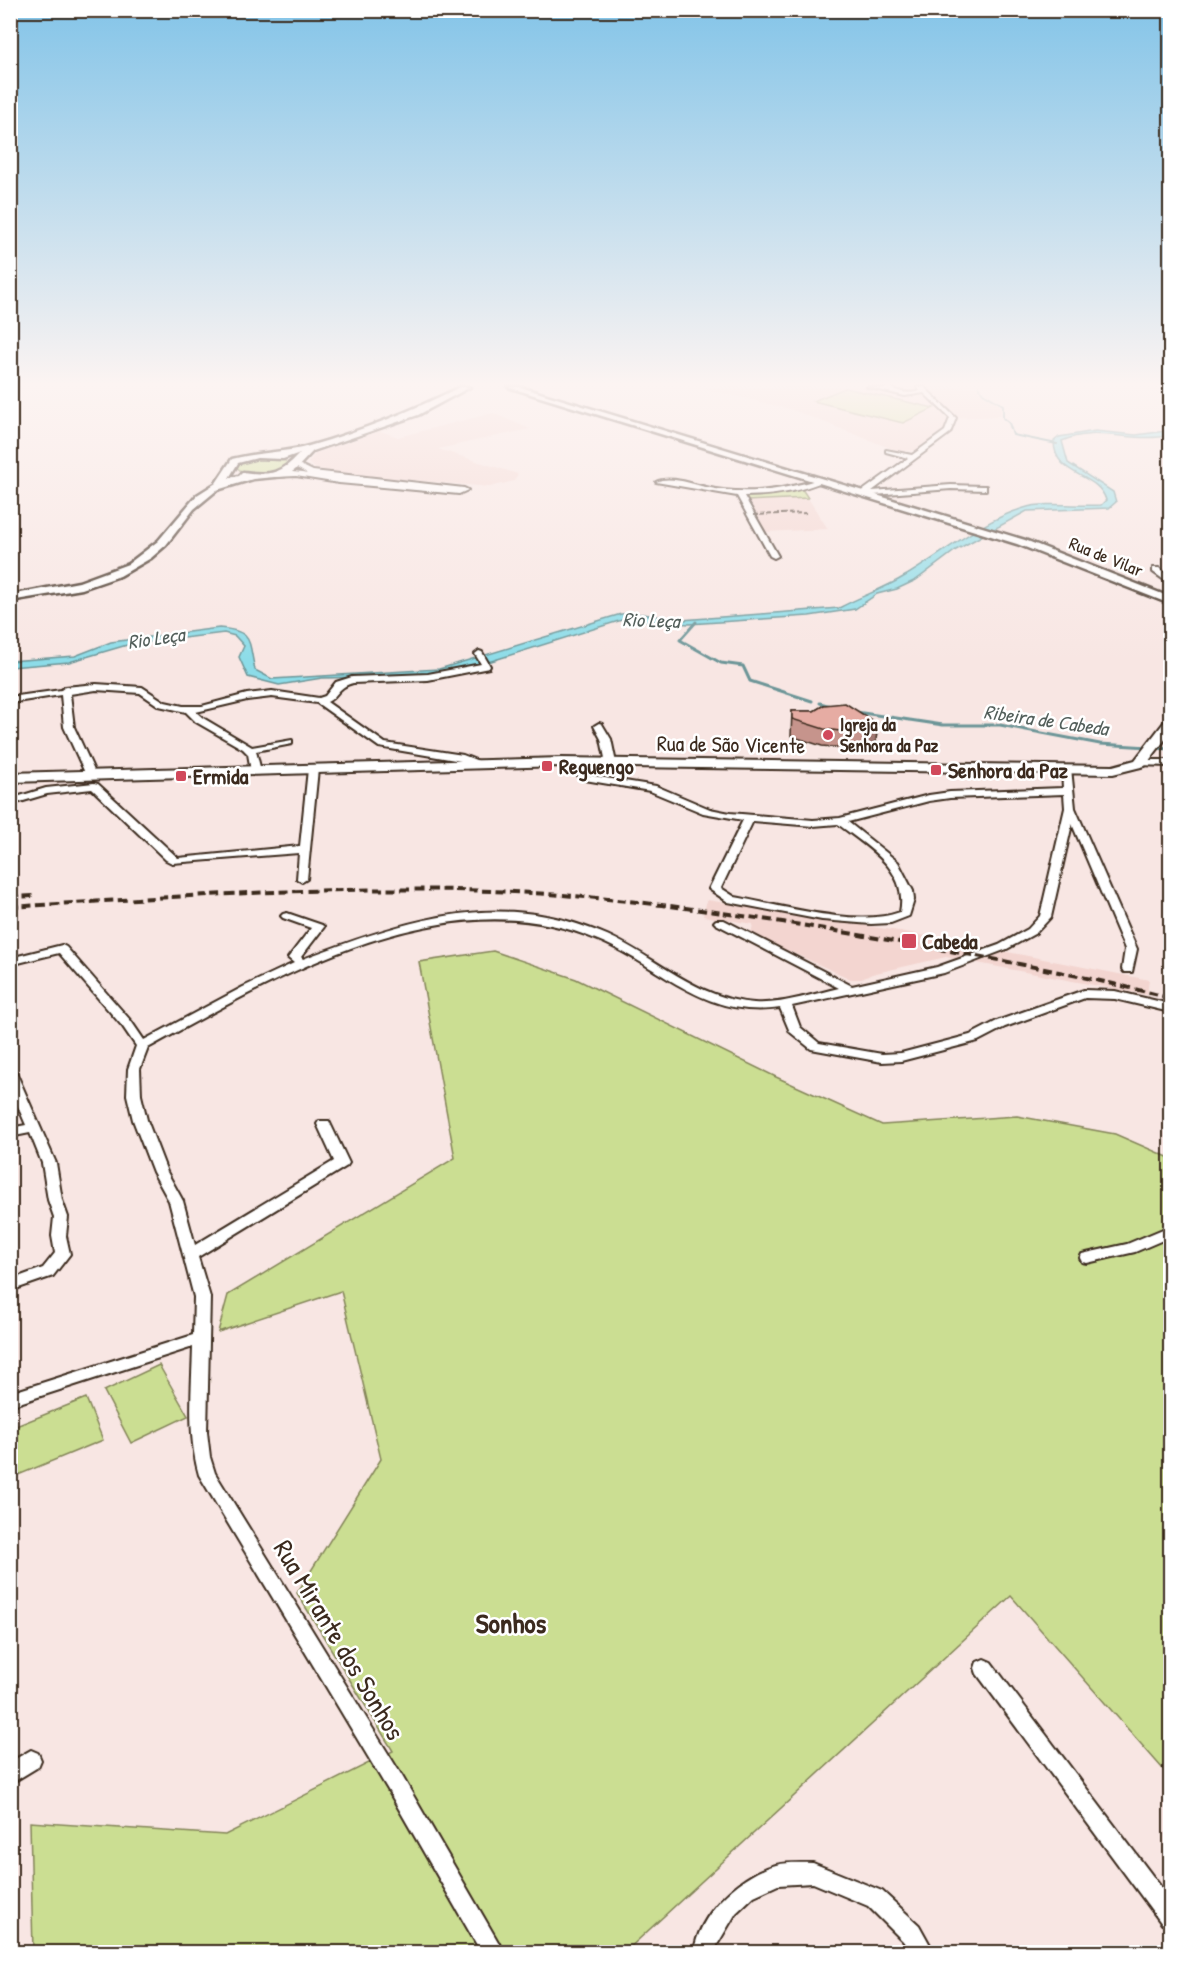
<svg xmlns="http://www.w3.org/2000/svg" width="1181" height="1963" viewBox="0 0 1181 1963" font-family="'Patrick Hand',sans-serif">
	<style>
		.built { fill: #f3d5d0 }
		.green { fill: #cbde92; stroke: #838458; stroke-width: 1.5 }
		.water { fill: #8cdce8; stroke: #6c9597; stroke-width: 1.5 }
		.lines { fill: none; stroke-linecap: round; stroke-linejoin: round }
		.stream-far1 { stroke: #6c9597; stroke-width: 2 }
		.stream { stroke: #6c9597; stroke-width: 3 }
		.minor-casing { stroke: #3b2a1e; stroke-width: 4 }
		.tertiary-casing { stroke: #3b2a1e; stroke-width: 5 }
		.secondary-casing { stroke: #3b2a1e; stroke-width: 4 }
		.minor { fill: #fff; fill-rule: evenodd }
		.tertiary { fill: #fff; fill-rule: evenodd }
		.secondary { fill: #fff; fill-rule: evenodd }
		.rail-far1 { stroke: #3b2a1e; stroke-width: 2; stroke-dasharray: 5 2; stroke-linecap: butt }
		.rail { stroke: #3b2a1e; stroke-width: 4; stroke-dasharray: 9 4.5; stroke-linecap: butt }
		.wall { fill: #c6948c; stroke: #3b2a1e; stroke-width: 1.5 }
		.shaded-wall { fill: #a17872; stroke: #3b2a1e; stroke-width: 1.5 }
		.building { fill: #e6aca3; stroke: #3b2a1e; stroke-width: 1.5 }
		.poi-dot { fill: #d1495b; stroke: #fff; stroke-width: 2 }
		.labels { text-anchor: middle; stroke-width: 5; stroke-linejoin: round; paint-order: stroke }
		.far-street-label { font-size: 18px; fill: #3b2a1e; stroke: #fff }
		.far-poi-label { font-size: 18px; font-weight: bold; fill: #3b2a1e; stroke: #fff; text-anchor: start }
		.far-water-label { font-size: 20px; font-style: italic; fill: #535f5b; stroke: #fff }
		.street-label { font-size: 22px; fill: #3b2a1e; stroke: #fff }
		.poi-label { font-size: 22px; font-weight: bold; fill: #3b2a1e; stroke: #fff; text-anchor: start }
		.near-street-label { font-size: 27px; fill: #3b2a1e; stroke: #fff }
		.near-neighbourhood-label { font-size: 28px; font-weight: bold; fill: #3b2a1e; stroke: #fff }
	</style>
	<rect width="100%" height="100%" fill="#f8e6e3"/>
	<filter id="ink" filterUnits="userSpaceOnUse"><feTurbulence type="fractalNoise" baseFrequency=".0167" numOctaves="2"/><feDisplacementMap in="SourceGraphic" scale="12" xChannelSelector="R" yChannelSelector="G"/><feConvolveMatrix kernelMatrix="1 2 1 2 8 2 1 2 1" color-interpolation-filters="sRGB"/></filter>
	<g filter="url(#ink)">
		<g class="built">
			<path d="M697 387H977L979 391 1001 406V416L948 418 944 430 917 450 900 452 790 409Z"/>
			<path d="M493 413 530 429 438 449 518 474 514 481 490 487 343 474 314 468 308 463 316 453 380 431 398 437Z"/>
			<path d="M802 489 828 529 763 532 761 523 757 522 744 498Z"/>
			<path d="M707 900 911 933 1149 980 1147 995 946 957 872 974 862 979H851L751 934 753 924 703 916Z"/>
		</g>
		<g class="green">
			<path d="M845 388 934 408 903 423 813 401Z"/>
			<path d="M254 457H279L289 464C278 476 248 479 236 467L240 461Z"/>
			<path d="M802 489 808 498 746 501 744 498 751 493Z"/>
			<path d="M493 951 576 979 776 1077 882 1125 1017 1116 1115 1134 1170 1158V1777L1011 1596 625 1952H33L30 1822 225 1835 393 1751 297 1593 381 1459 341 1291 218 1332 228 1295 455 1158 419 962Z"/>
			<path d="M159 1365 188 1416 131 1443 104 1391Z"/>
			<path d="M86 1398 103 1440 11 1478V1428Z"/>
		</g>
		<path class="water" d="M1170 424V435C1135 444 1095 425 1062 441L1068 463 1113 492 1116 502 1109 508 1027 511 956 550 916 580 897 589 877 594 855 609 809 616 689 624 625 619 485 663 424 676 322 678 279 685 248 677 239 657 244 646 235 636 224 633 127 645 69 662 11 667 10 661 75 656 111 642 219 628C254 631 248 640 255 670L272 679 439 669 621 614H643L681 620 839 608C861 596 884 589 905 576 944 553 980 521 1024 508 1048 501 1076 507 1101 505L1106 500C1097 471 1054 478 1054 441L1059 437 1095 431 1136 435 1166 431Z"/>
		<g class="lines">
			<path class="stream-far1" d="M979 387 983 393 1003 405V418L1009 423 1013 435 1057 444"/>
			<g class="stream">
				<path d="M696 622 680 640 721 663 743 666 750 681 812 701"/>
				<path d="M820 703 831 706"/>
				<path d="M856 712 943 725H1000L1100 744 1149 747"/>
				<path d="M1156 748 1170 749"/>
			</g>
			<g class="minor-casing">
				<g id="minor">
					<path d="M867 387 885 389 886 387H892L891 388C901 393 910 394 920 391L917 387H924L956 418 950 433 872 491 951 485 983 486H986V490L951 489 861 496V492L908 458 886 452V450L912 455 945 431 950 418 924 393 905 396Z"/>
					<path d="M294 462 313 471 464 488 468 490 459 494 339 483 296 476 274 477 271 475C281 470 296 472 307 474L292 465V463Z"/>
					<path d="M820 479 824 481 822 482C797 492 771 496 744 496L778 556 774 558 770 556 737 496 656 482C669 475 692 484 706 487 745 496 782 490 820 479Z"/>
					<path d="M1153 568H1159L1170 578V584L1153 572Z"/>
					<path d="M479 651 482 652 490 666 489 668 428 680 353 683C337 687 338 697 327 702L385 743 463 755 481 762 483 764 478 767 461 761 379 747 317 703 272 697 247 700 196 712 203 718 252 747 292 740V744L256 751 261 771 256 774 251 771 248 754 243 749 196 722 186 712 159 706 140 693 96 690 70 694 74 727 96 775 91 778 86 775 64 727 61 695 10 703V697L61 690 65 687 96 684 142 687 165 702 183 706H202L247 694 272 691 319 698 325 696 336 682 352 677 428 674 481 664 475 654Z"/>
					<path d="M599 723 602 724 611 739 616 763 614 765 611 766 606 763 601 739 594 726Z"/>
					<path d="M579 760 584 763 587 775 656 786 710 809 730 813 813 820 840 818 929 795 950 792 1063 788 1062 770 1063 768H1071L1075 808 1137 949 1132 972H1124L1122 969 1125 949 1072 824 1051 917 1036 933 1007 949 944 973 792 1006 800 1027 819 1043 882 1054 901 1053 970 1035 997 1021 1084 990 1115 991 1170 1004V1012L1115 999 1085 998 1005 1027 978 1041 901 1061 882 1062 811 1049 790 1032 780 1008C702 1019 663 967 598 940 448 875 277 977 148 1048L140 1069 141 1095 147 1120 167 1172 183 1201 195 1245 334 1161 317 1124 319 1121H329L349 1163 347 1166 198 1257 210 1297 207 1432 210 1457 215 1473 402 1776 504 1952H481L388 1790 199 1475C187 1433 192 1390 193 1347L10 1406V1393L193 1335 194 1297 169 1201 153 1172 133 1120 127 1095 128 1069 136 1046 123 1027 59 953 10 965V958L62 945 66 947 131 1021 144 1040 243 987 294 963 288 958 311 928 283 918 281 916 283 914 287 913 322 925 324 927 301 957 303 959C379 930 464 900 546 916 564 919 590 928 607 935 656 957 697 999 754 1003 782 1005 812 994 839 988L716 924 714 922 716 920H724L852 986 937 967 999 945 1028 929 1040 916 1065 808 1064 794 950 798 929 801 848 822 898 862 913 891 914 900 909 916 891 923 871 924 822 920 728 902 709 889 743 820 703 813 650 791 579 779 574 763ZM753 821 813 826 838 824C867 847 909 869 900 912 857 928 780 905 735 897L721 888Z"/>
					<path d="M1140 760H1170V766L1137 765V761Z"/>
					<path d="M313 766 318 769 307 879 302 882 297 879 299 853 172 863 166 860 92 789 47 794 10 805V799L46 788 94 783 98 784 178 858 300 846 308 769Z"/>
					<path d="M10 1068 16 1072 56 1163 62 1200 68 1217 66 1236 70 1254 53 1276 10 1291V1280L43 1268 55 1253 52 1236 54 1217 48 1200 42 1163 30 1133 10 1137V1128L26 1125 10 1088Z"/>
					<path d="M1170 1226V1237L1135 1252 1087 1263 1082 1262 1080 1258 1082 1254 1127 1244Z"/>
					<path d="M984 1659 991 1662 1170 1899V1926L1162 1924 977 1674 975 1668 977 1662Z"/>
					<path d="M31 1750 38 1753 41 1760 38 1767 10 1784V1762Z"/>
					<path d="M813 1863 882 1891 919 1925 934 1952H911L903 1941 868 1906 813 1883 778 1885 754 1896 736 1913 717 1945 716 1952H694C699 1914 739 1875 776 1865 787 1862 801 1863 813 1863Z"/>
				</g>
			</g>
			<g class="tertiary-casing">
				<g id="tertiary">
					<path d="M460 387H470L418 415 313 451 295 470 285 476 253 479 217 490 194 509 166 545 151 558 120 576 82 589 10 601V595L79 582 128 564 158 541 197 495 216 483 232 459C257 452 284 453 309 446 361 431 412 411 460 387ZM300 453C281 474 271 476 243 472L239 476 229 478 238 463 257 458 283 459Z"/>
					<path d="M508 387H520L1025 540 1170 597V604L1017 544Z"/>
				</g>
			</g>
			<g class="secondary-casing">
				<path id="secondary" d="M1170 720V733L1145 766 1113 774 561 766 10 782V773L561 758 1113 766 1135 760 1165 721Z"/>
			</g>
			<use href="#minor" class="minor"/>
			<use href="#tertiary" class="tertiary"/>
			<use href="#secondary" class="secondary"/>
			<path class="rail-far1" d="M753 515 806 513"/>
			<g class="rail">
				<path d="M10 897 34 896"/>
				<path d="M10 907C170 897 331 885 492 891 623 896 753 916 882 939 979 956 1075 973 1170 998"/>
			</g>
		</g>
		<path class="wall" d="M824 705 876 741 863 750 822 746 791 736 792 711H814Z"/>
		<path class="shaded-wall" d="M878 724 876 741 863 750 865 734Z"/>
		<path class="building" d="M845 703 878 724 865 734 824 729 792 719V711H814L824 705Z"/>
	</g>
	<linearGradient id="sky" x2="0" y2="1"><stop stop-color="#83c4e8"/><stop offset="0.58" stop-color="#fcf4f2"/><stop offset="1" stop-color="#fcf4f2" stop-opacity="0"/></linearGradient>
	<rect width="1181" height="662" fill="url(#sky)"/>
	<g class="poi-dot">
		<circle cx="828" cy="735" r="6"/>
		<rect x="541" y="760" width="12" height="12" rx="3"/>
		<rect x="930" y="764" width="12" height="12" rx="3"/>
		<rect x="175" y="770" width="12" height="12" rx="3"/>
		<rect x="901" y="933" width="16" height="16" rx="3"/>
	</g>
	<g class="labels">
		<g class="far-street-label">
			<text transform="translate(1106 557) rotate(22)" y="6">Rua de Vilar</text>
		</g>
		<g class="far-poi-label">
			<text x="840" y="731">Igreja da<tspan x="840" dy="21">Senhora da Paz</tspan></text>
		</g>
		<g class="far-water-label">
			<text transform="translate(651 620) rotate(2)" y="7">Rio Leça</text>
			<text transform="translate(156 638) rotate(-8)" y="7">Rio Leça</text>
			<text transform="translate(1046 720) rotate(8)" y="7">Ribeira de Cabeda</text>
		</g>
		<g class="street-label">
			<text transform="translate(731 744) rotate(1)" y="8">Rua de São Vicente</text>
		</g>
		<g class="poi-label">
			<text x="559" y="774">Reguengo</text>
			<text x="948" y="778">Senhora da Paz</text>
			<text x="193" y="784">Ermida</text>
			<text x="922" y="949">Cabeda</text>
		</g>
		<g class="near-street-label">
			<text transform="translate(339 1640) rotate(59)" y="9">Rua Mirante dos Sonhos</text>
		</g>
		<g class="near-neighbourhood-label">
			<text x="511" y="1633">Sonhos</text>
		</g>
	</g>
	<rect width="1181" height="1963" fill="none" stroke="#fff" stroke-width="36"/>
	<rect x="18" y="18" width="1145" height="1927" fill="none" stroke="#3b2a1e" stroke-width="2" filter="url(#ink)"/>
</svg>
